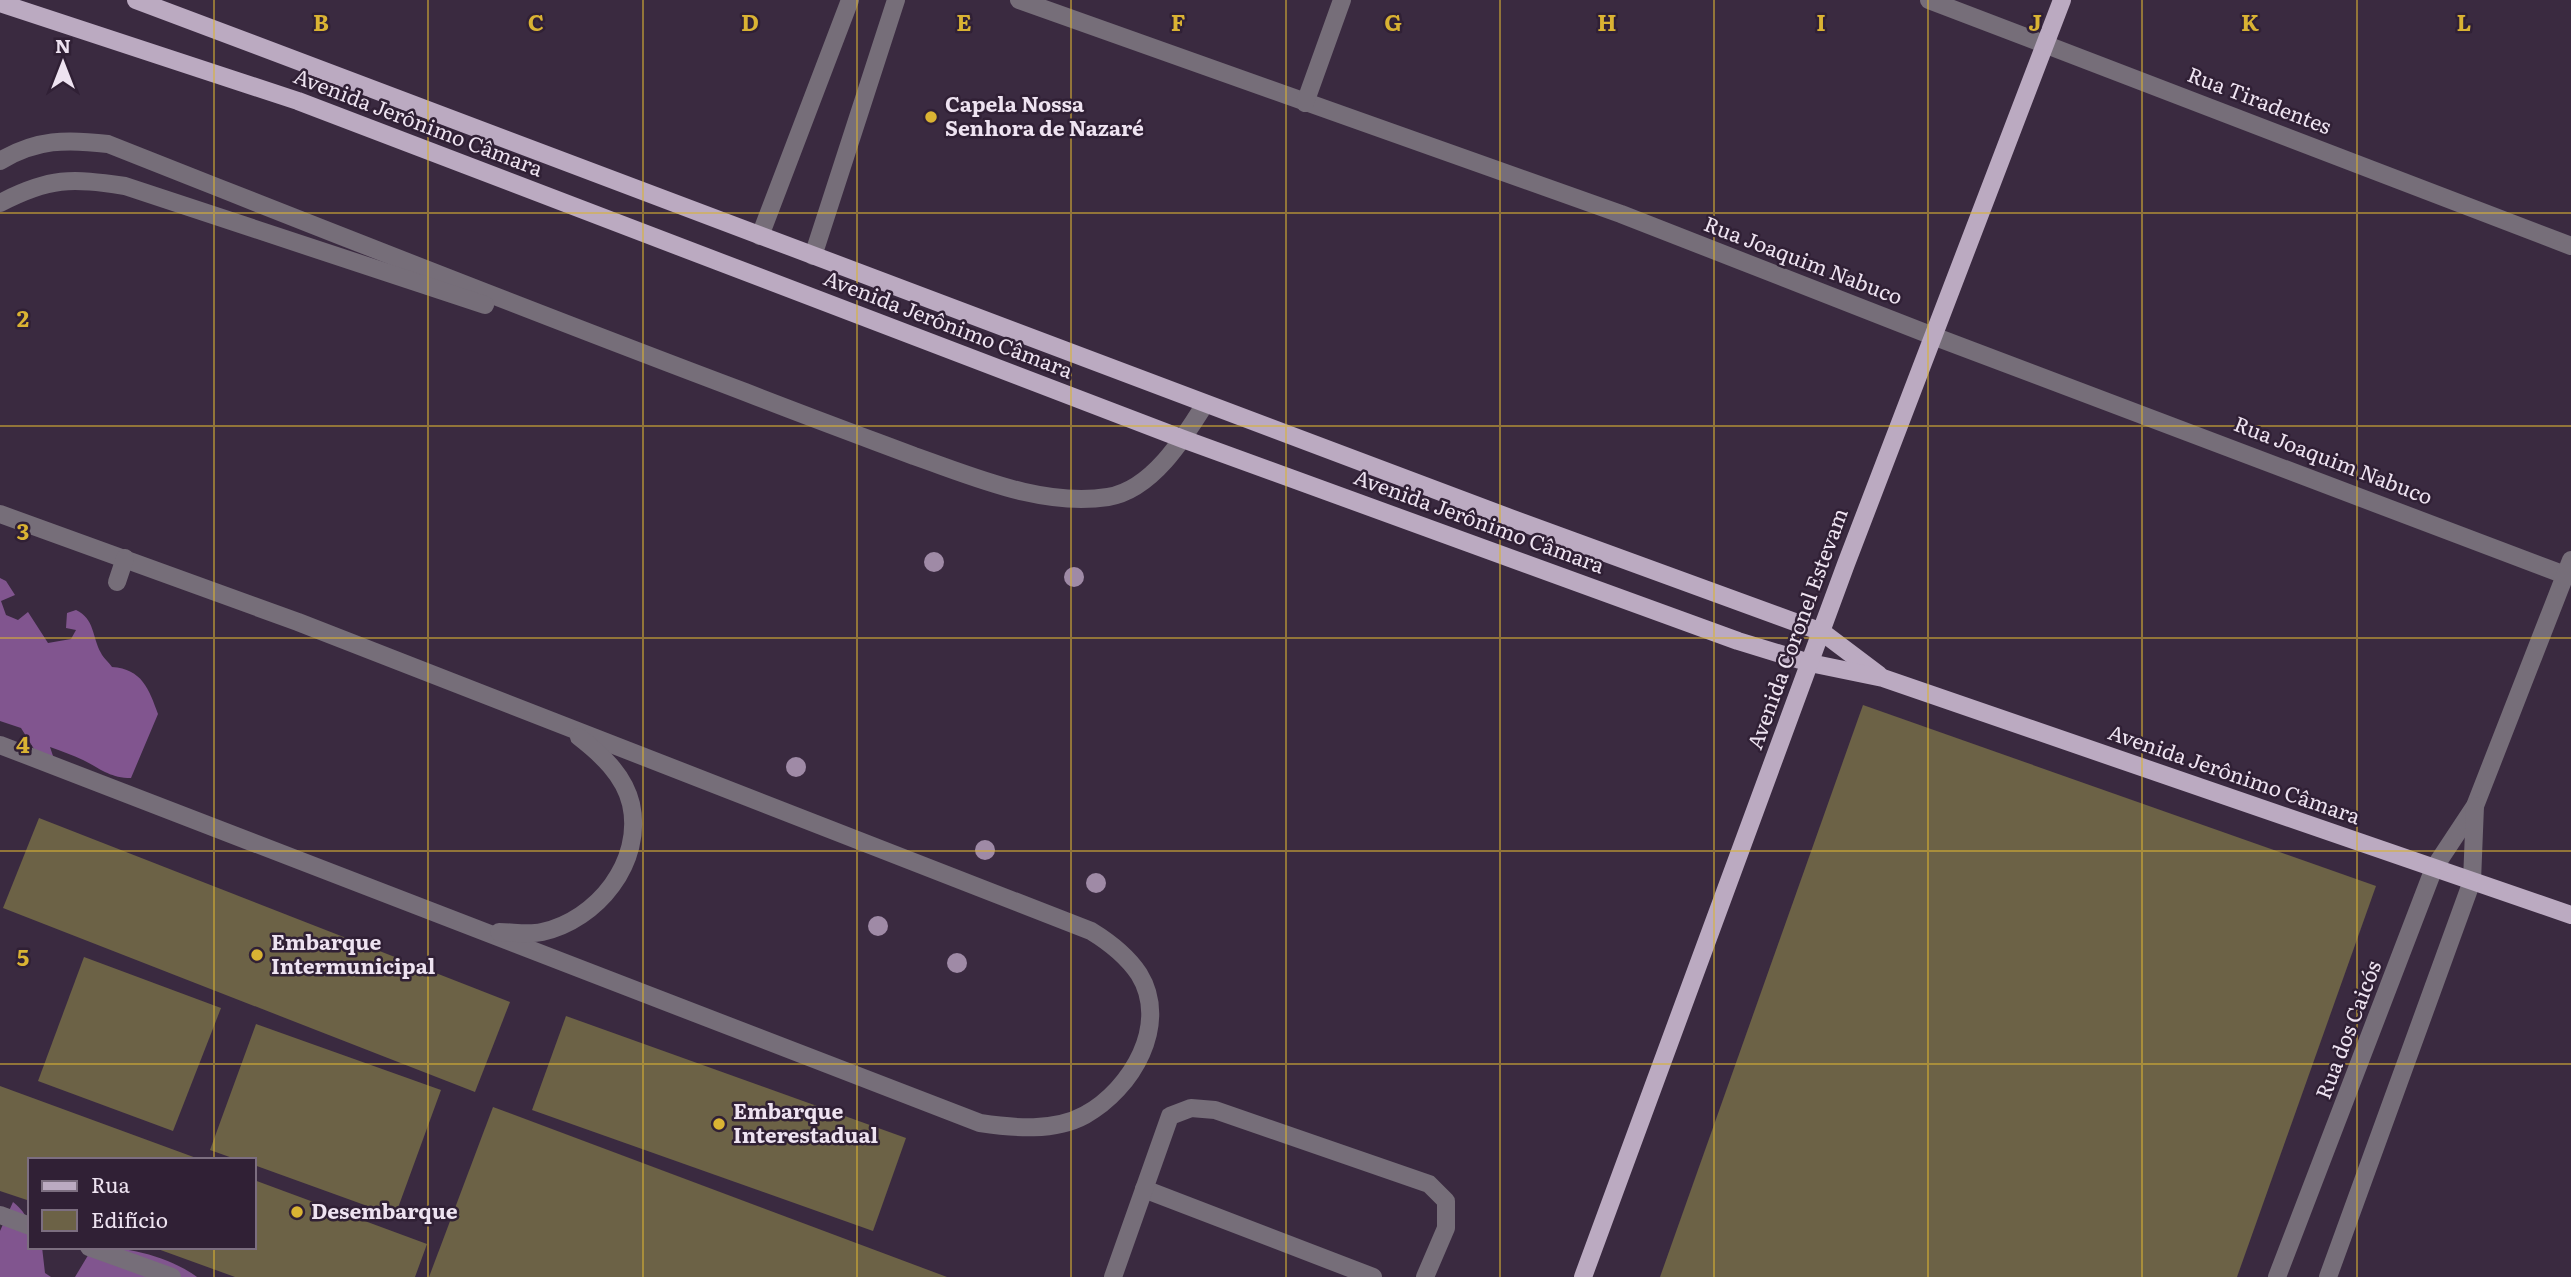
<svg xmlns="http://www.w3.org/2000/svg" width="2571" height="1277" viewBox="0 0 2571 1277" font-family="Literata,serif">
	<style>
		.forest { fill: #81558f }
		.building { fill: #6c6246 }
		.lines { fill: none; stroke-linecap: round; stroke-linejoin: round }
		.minor { stroke: #766e79; stroke-width: 18 }
		.major { stroke: #bbaac1; stroke-width: 18 }
		.tree { fill: #9f8aa6 }
		.grid { fill: none; stroke: #dab333; stroke-width: 2; stroke-opacity: 0.55 }
		.poi-dot { fill: #dab333; stroke: #302035; stroke-width: 2.5 }
		.labels { text-anchor: middle; stroke-width: 5; stroke-linejoin: round; paint-order: stroke }
		.street-label { font-size: 21px; fill: #eee3f1; stroke: #302035 }
		.poi-label { font-size: 21px; font-weight: bold; fill: #eee3f1; stroke: #302035; text-anchor: start }
		.grid-label { font-size: 23px; text-anchor: middle; font-weight: bold; fill: #dab333; stroke: #302035; stroke-width: 5; stroke-linejoin: round; paint-order: stroke }
	</style>
	<rect width="100%" height="100%" fill="#3a2a40"/>
	<g class="forest">
		<path d="M0 578 6 581 15 595 1 601 6 615 18 620 28 612 48 643 71 639 76 630 66 628 67 613 76 610C95 619 92 637 101 653 103 658 109 662 112 667 142 669 149 689 158 714L131 778C110 778 101 769 83 760 73 755 61 751 50 747L54 759 49 773 21 728 0 721Z"/>
		<path d="M13 1202C30 1216 30 1225 30 1247H42L45 1273 51 1277H0V1231Z"/>
		<path d="M93 1247C128 1247 168 1256 197 1277H75Z"/>
	</g>
	<g class="building">
		<path d="M1863 705 2376 886 2237 1277H1660Z"/>
		<path d="M39 818 510 1002 475 1092 3 908Z"/>
		<path d="M84 957 221 1008 173 1131 38 1081Z"/>
		<path d="M566 1016 906 1138 873 1231 532 1110Z"/>
		<path d="M256 1024 441 1090 395 1216 254 1165V1160H238L210 1150Z"/>
		<path d="M0 1086 199 1159V1160H30V1201L0 1191Z"/>
		<path d="M493 1107 947 1277H429Z"/>
		<path d="M254 1180 427 1244 415 1277H235L155 1248 254 1247Z"/>
	</g>
	<g class="lines">
		<g class="minor">
			<path d="M1019 0 1621 214 1933 336 2565 575"/>
			<path d="M1929 0 2571 246"/>
			<path d="M1305 103 1342 0"/>
			<path d="M0 161C36 139 67 139 108 144 320 228 532 312 745 392 801 414 858 435 914 456 975 477 1042 507 1108 497 1152 490 1184 438 1205 404"/>
			<path d="M0 203C50 177 71 178 125 186L485 305"/>
			<path d="M760 236 850 0"/>
			<path d="M813 256 896 0"/>
			<path d="M0 514 298 622 1091 931C1109 942 1127 956 1139 974 1170 1024 1132 1089 1085 1115 1054 1132 1014 1128 980 1123L0 745"/>
			<path d="M117 582 125 558"/>
			<path d="M499 932C513 932 529 935 542 932 597 920 644 862 631 804 624 775 601 754 579 737"/>
			<path d="M1144 1189 1373 1277"/>
			<path d="M0 1215 30 1226"/>
			<path d="M89 1247 172 1277"/>
			<path d="M1113 1277 1170 1116 1191 1108 1215 1110 1429 1184 1446 1201V1228L1425 1277"/>
			<path d="M2277 1277 2434 868 2475 806 2571 560"/>
			<path d="M2328 1277 2472 881 2475 806"/>
		</g>
		<g class="major">
			<path d="M136 0 1502 515 1822 632 1879 675"/>
			<path d="M0 3 298 101 1183 439 1738 641 1810 663 1883 678 2571 915"/>
			<path d="M1583 1277 1846 564 2062 0"/>
		</g>
	</g>
	<g class="tree">
		<circle cx="934" cy="562" r="10"/>
		<circle cx="1074" cy="577" r="10"/>
		<circle cx="796" cy="767" r="10"/>
		<circle cx="985" cy="850" r="10"/>
		<circle cx="1096" cy="883" r="10"/>
		<circle cx="878" cy="926" r="10"/>
		<circle cx="957" cy="963" r="10"/>
	</g>
	<path class="grid" d="M214 0V1160M428 0V1277M643 0V1277M857 0V1277M1071 0V1277M1286 0V1277M1500 0V1277M1714 0V1277M1928 0V1277M2142 0V1277M2357 0V1277M0 213H2571M0 426H2571M0 638H2571M0 851H2571M0 1064H2571M214 1247V1277"/>
	<g class="poi-dot">
		<circle cx="931" cy="117" r="7"/>
		<circle cx="257" cy="955" r="7"/>
		<circle cx="719" cy="1124" r="7"/>
		<circle cx="297" cy="1212" r="7"/>
	</g>
	<g class="labels">
		<g class="street-label">
			<text transform="translate(2259 101) rotate(21)" y="7">Rua Tiradentes</text>
			<text transform="translate(418 123) rotate(21)" y="7">Avenida Jerônimo Câmara</text>
			<text transform="translate(1803 261) rotate(21)" y="7">Rua Joaquim Nabuco</text>
			<text transform="translate(948 325) rotate(21)" y="7">Avenida Jerônimo Câmara</text>
			<text transform="translate(2333 461) rotate(21)" y="7">Rua Joaquim Nabuco</text>
			<text transform="translate(1479 522) rotate(20)" y="7">Avenida Jerônimo Câmara</text>
			<text transform="translate(1798 629) rotate(-70)" y="7">Avenida Coronel Estevam</text>
			<text transform="translate(2234 775) rotate(19)" y="7">Avenida Jerônimo Câmara</text>
			<text transform="translate(2349 1030) rotate(-69)" y="7">Rua dos Caicós</text>
		</g>
		<g class="poi-label">
			<text x="945" y="112">Capela Nossa<tspan x="945" dy="24">Senhora de Nazaré</tspan></text>
			<text x="271" y="950">Embarque<tspan x="271" dy="24">Intermunicipal</tspan></text>
			<text x="733" y="1119">Embarque<tspan x="733" dy="24">Interestadual</tspan></text>
			<text x="311" y="1219">Desembarque</text>
		</g>
	</g>
	<g class="grid-label">
		<text x="321" y="31">B</text>
		<text x="536" y="31">C</text>
		<text x="750" y="31">D</text>
		<text x="964" y="31">E</text>
		<text x="1178" y="31">F</text>
		<text x="1393" y="31">G</text>
		<text x="1607" y="31">H</text>
		<text x="1821" y="31">I</text>
		<text x="2035" y="31">J</text>
		<text x="2250" y="31">K</text>
		<text x="2464" y="31">L</text>
		<text x="23" y="327">2</text>
		<text x="23" y="540">3</text>
		<text x="23" y="753">4</text>
		<text x="23" y="966">5</text>
	</g>
	<rect x="28" y="1158" width="228" height="91" fill="#302035" stroke="#7c6e80" stroke-width="2"/>
	<rect x="42" y="1181" width="35" height="10" fill="#bbaac1" stroke="#7c6e80" stroke-width="2"/>
	<text x="91" y="1193" font-size="21" fill="#eee3f1">Rua</text>
	<rect x="42" y="1210" width="35" height="21" fill="#6c6246" stroke="#7c6e80" stroke-width="2"/>
	<text x="91" y="1228" font-size="21" fill="#eee3f1">Edifício</text>
	<g transform="translate(63 63)" stroke="#302035" stroke-width="5" paint-order="stroke">
	<path d="M0-5L12 26L0 18L-12 26Z" fill="#eee3f1"/>
	<text y="-10" font-size="19" font-weight="bold" text-anchor="middle" fill="#eee3f1">N</text>
	</g>
</svg>
